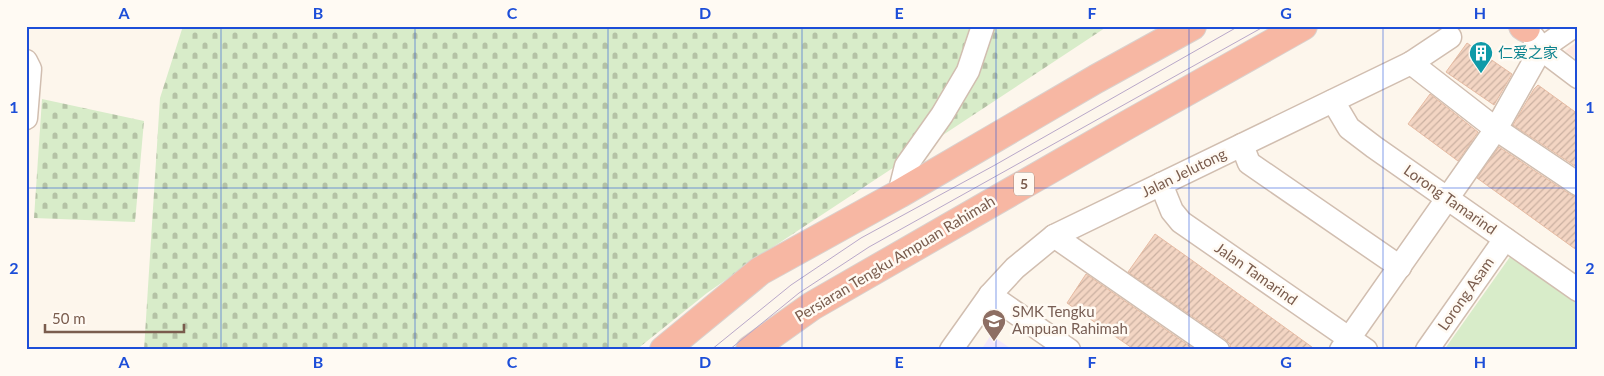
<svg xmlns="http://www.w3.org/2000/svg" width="1604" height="376" viewBox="0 0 1604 376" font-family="Lato,'Noto Sans SC',sans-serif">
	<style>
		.commercial { fill: #fde8e0 }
		.education { fill: #f3e8fa }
		.grass { fill: #d8ecc9 }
		.cemetery { fill: url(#cemetery-stones) }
		.building { fill: url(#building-hatch); stroke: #e6bba3 }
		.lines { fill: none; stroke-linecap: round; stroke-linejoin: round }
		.minor-casing { stroke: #d1beb0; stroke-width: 25 }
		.highway-casing { stroke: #dad1cd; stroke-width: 30 }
		.minor { stroke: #fff; stroke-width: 22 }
		.highway { stroke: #f7b7a3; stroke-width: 28 }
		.tram { stroke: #b9a8c9; stroke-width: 1 }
		.grid { fill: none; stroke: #1d4ed8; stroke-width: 1; stroke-opacity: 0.55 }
		.labels { text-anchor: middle; stroke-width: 5; stroke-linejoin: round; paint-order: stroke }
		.shield { fill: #fffaf3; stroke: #a28b7f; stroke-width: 1 }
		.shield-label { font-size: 14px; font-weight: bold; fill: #7a5c4d }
		.culture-label { font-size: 15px; fill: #0d838f; stroke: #fffaf3; text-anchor: start }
		.street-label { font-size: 15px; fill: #7a5c4d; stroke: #fffaf3 }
		.education-label { font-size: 15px; fill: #785e54; stroke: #fffaf3; text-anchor: start }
		.neatline { fill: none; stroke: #1d4ed8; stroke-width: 2 }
		.grid-label { font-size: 16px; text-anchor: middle; font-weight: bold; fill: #1d4ed8 }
	</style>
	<defs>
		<pattern id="cemetery-stones" width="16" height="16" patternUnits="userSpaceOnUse" patternTransform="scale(1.25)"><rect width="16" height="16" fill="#d8ecc9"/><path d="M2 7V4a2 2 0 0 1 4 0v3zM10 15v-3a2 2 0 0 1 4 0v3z" fill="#b4c2a5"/></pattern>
		<pattern id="building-hatch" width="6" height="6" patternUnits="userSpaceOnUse" patternTransform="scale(1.25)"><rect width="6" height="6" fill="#f3d5c3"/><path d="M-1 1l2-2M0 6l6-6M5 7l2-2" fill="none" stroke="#cab0a1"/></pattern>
	</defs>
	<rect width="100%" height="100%" fill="#fdf6ec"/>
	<path class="commercial" d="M1578 41V60L1565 51Z"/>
	<path class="education" d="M991 335 1013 350H981Z"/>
	<path class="grass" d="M1512 254 1578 299V346L1575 350H1444Z"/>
	<g class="cemetery">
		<path d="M183 26H1108L770 249 707 293 636 350H144L160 98Z"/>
		<path d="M42 99 144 121 135 222 34 218Z"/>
	</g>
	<g class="building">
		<path d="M1467 43 1512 74 1494 105 1446 72Z"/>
		<path d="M1538 85 1578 114V168L1513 125 1534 89Z"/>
		<path d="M1430 94 1478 132 1458 161 1408 124Z"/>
		<path d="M1499 147 1571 195 1578 197V251L1477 178Z"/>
		<path d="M1155 234 1193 261 1316 350H1231L1230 344 1225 339 1128 272Z"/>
		<path d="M1086 274 1195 350H1135L1106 330 1067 303Z"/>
	</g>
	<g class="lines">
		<g class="minor-casing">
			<g id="minor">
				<path d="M1534 38 1541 49 1578 77"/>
				<path d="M26 61 30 69 26 118"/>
				<path d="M1411 63 1496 129 1578 184"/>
				<path d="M1333 101 1349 128 1374 147 1578 290"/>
				<path d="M1242 145 1249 163 1400 267"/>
				<path d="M1161 184 1172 211 1181 222 1366 350"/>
				<path d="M899 194 906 166 942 115 968 71 983 26"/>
				<path d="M1054 236 1218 350"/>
				<path d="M990 295 1069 350"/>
				<path d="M951 350 990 295 1015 268 1054 236 1411 63 1450 37"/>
				<path d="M1341 350 1496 129 1541 49 1574 26"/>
				<path d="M1427 350 1505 239"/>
			</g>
		</g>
		<g class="highway-casing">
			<g id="highway">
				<path d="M1523 26 1526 28V26"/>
				<path d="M664 350 760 271 899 194 1096 79 1192 26"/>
				<path d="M750 350 812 306 1127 125 1303 26"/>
			</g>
		</g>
		<use href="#minor" class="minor"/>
		<use href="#highway" class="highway"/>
		<g class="tram">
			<path d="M711 350 791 285 861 238 995 165 1239 26"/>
			<path d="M729 350 799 293 869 247 1265 26"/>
		</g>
	</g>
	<path class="grid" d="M221 26V350M415 26V350M608 26V350M802 26V350M996 26V350M1189 26V350M1383 26V350M26 188H1578"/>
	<defs>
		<g id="building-pin" transform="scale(1.25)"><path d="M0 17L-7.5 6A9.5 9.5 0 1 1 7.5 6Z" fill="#0f9aa8" stroke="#fffaf3"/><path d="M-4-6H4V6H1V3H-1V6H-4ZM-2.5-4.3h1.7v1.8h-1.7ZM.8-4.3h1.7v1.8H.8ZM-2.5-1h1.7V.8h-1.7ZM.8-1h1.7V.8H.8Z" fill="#fff"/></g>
		<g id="school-pin" transform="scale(1.25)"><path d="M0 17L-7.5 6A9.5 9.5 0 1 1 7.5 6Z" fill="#8d6e63" stroke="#fffaf3"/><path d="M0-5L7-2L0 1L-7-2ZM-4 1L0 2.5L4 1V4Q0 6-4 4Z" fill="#fff"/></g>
	</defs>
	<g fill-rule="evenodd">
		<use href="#building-pin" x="1481" y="53"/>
		<use href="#school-pin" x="994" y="321"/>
	</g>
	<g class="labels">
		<rect class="shield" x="1014" y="172.5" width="20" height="23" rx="4"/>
		<g class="shield-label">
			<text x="1024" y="189">5</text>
		</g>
		<g class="culture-label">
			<text x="1498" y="58">仁爱之家</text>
		</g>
		<g class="street-label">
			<text transform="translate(1184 173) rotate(-26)" y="5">Jalan Jelutong</text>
			<text transform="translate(1450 200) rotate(35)" y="5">Lorong Tamarind</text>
			<text transform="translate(895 259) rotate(-31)" y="5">Persiaran Tengku Ampuan Rahimah</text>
			<text transform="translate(1256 274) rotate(35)" y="5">Jalan Tamarind</text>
			<text transform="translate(1466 294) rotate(-55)" y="5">Lorong Asam</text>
		</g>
		<g class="education-label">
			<text x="1012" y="317">SMK Tengku<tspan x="1012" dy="17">Ampuan Rahimah</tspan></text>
		</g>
	</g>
	<rect width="1604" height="376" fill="none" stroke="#fffaf3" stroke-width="55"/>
	<path d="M45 324v8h139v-8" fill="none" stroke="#7a5c4d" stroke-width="2.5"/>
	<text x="52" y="324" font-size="15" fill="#7a5c4d" stroke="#fffaf3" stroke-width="4" paint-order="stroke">50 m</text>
	<rect x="28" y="28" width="1548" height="320" class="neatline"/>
	<g class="grid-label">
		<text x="124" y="19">A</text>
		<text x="318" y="19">B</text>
		<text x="512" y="19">C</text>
		<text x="705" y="19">D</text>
		<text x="899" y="19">E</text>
		<text x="1092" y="19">F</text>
		<text x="1286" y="19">G</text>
		<text x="1480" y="19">H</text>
		<text x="14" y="113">1</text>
		<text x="1590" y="113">1</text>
		<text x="14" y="274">2</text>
		<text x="1590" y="274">2</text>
		<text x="124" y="368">A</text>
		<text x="318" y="368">B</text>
		<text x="512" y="368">C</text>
		<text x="705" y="368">D</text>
		<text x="899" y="368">E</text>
		<text x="1092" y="368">F</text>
		<text x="1286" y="368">G</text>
		<text x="1480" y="368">H</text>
	</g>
</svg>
